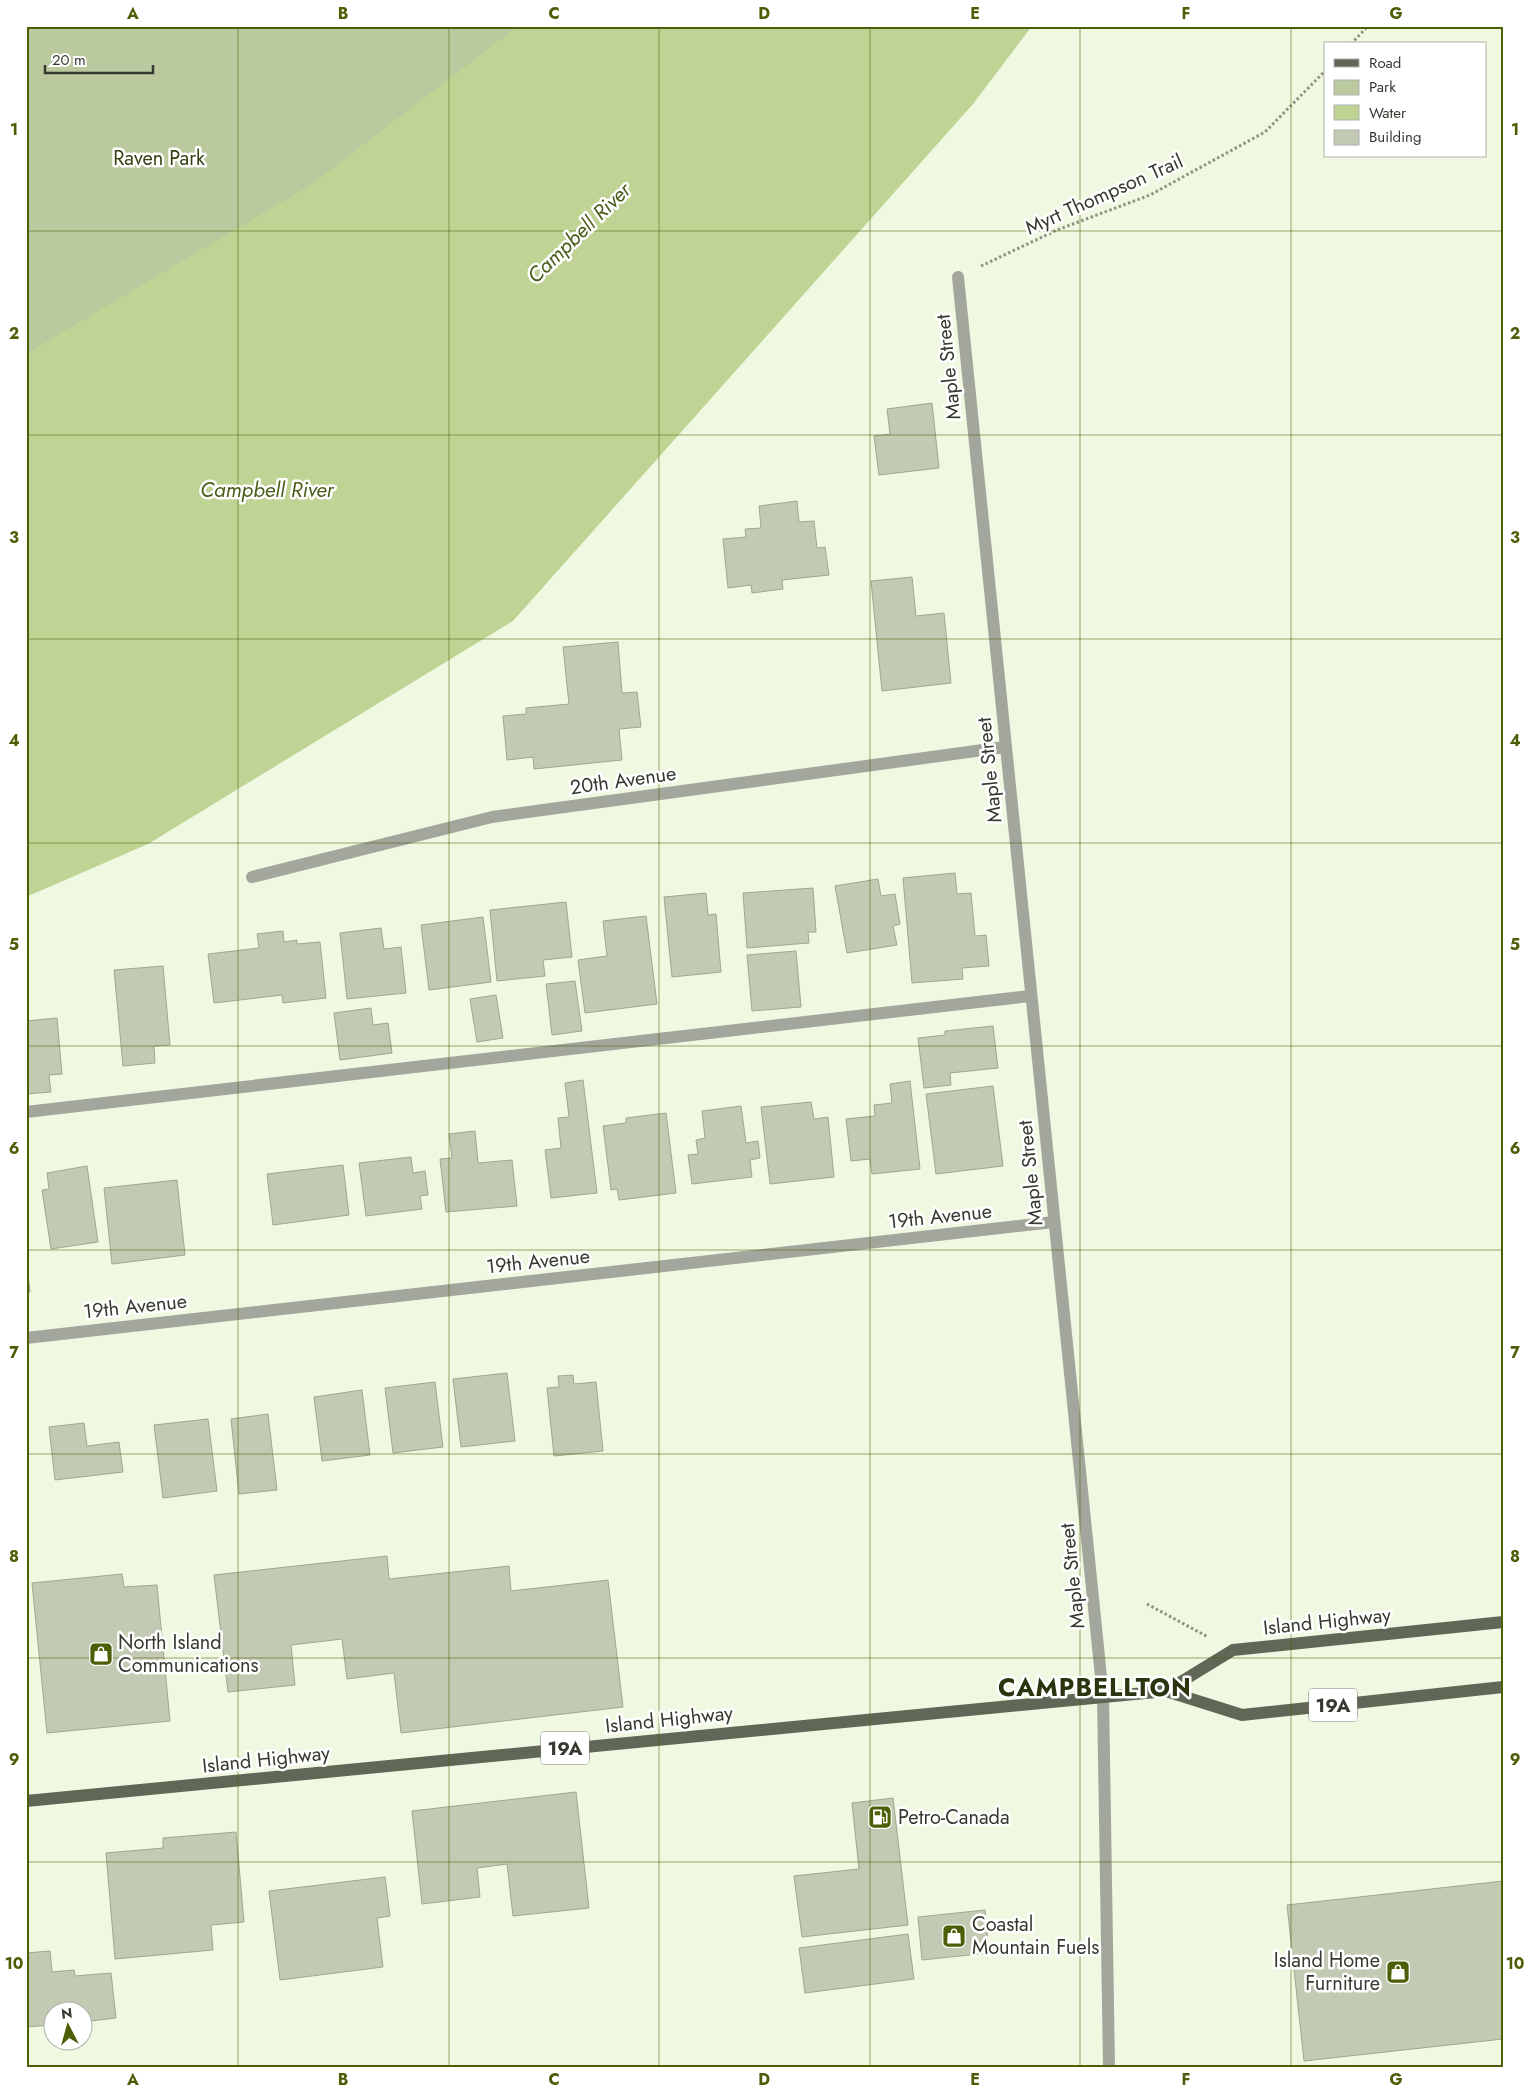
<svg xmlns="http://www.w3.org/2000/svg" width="1529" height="2093" viewBox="0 0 1529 2093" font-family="Jost,sans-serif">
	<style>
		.green { fill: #bbc99e }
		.water { fill: #bfd494 }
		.building { fill: #c2cab3; stroke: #9fa791 }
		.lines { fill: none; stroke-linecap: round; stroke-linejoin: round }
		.path { stroke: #8e9484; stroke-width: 3; stroke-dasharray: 2.5 2.5; stroke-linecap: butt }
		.service { stroke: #a3a69d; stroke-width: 12 }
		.minor { stroke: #a3a69d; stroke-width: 12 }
		.tertiary { stroke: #a3a69d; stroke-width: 12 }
		.primary { stroke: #616756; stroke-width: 12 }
		.grid { fill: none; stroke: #4c5f06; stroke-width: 1; stroke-opacity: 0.55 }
		.labels { text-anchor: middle; stroke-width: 5; stroke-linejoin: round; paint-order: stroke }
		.shield { fill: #fff; stroke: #72746e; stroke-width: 1 }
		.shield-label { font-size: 19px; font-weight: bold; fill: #363930 }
		.park-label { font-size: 20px; fill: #354112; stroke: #fff }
		.street-label { font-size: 20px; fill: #363930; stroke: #fff }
		.poi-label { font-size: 20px; fill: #363930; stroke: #fff; text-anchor: start }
		.water-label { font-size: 21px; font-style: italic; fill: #4a5c18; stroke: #fff }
		.district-label { font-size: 25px; font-weight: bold; letter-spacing: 1px; fill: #2a350f; stroke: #fff }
		.neatline { fill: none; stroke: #4c5f06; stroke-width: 2 }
		.grid-label { font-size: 16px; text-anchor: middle; font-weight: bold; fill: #4c5f06 }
	</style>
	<rect width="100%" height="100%" fill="#eff8e0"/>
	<path class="green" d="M26 26H532L26 407Z"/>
	<path class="water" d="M518 26H1032L973 104 513 621 148 844 26 897V354L312 184Z"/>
	<g class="building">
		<path d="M932 403 939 468 879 475 874 436 890 434 887 409Z"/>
		<path d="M797 501 799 522 814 521 817 548 825 547 829 575 782 580 783 589 752 593 751 585 728 588 723 539 746 537 745 529 761 528 759 506Z"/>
		<path d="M912 577 916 616 944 613 951 683 882 691 871 581Z"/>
		<path d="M618 642 622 693 637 692 641 727 619 729 622 760 534 769 533 757 507 760 503 716 526 714V708L569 704 563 647Z"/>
		<path d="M955 873 957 894 971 893 975 936 986 935 989 966 962 968 963 979 912 983 903 878Z"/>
		<path d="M878 879 881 896 895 894 900 924 893 926 897 945 847 953 835 886Z"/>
		<path d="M813 888 816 932H808L809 943 747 948 743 893Z"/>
		<path d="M706 893 708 915 716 914 721 972 672 977 664 897Z"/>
		<path d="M566 902 572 957 543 960 545 976 497 981 490 910Z"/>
		<path d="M646 916 657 1004 585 1013 578 960 607 956 603 921Z"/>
		<path d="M483 917 491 982 429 990 421 925Z"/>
		<path d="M381 928 384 949 401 947 406 993 347 999 340 933Z"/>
		<path d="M283 931 284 942 297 940V944L320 942 326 998 283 1003 282 995 214 1003 208 954 259 948 257 934Z"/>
		<path d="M796 951 801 1007 752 1011 747 955Z"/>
		<path d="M163 966 170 1045 154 1046 155 1063 123 1066 114 970Z"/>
		<path d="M575 981 582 1031 552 1035 546 984Z"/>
		<path d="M496 995 503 1038 477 1042 470 999Z"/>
		<path d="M371 1008 373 1025 388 1023 392 1053 340 1060 334 1013Z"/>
		<path d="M57 1018 62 1074 49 1075 51 1092 26 1094V1021Z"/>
		<path d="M993 1026 998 1068 950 1073 951 1085 924 1088 918 1038 945 1035V1031Z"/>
		<path d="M583 1080 597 1193 551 1198 545 1150 561 1148 558 1118 569 1117 565 1083Z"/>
		<path d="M910 1081 920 1169 872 1174 870 1159 851 1161 846 1119 875 1116 874 1105 892 1103 890 1084Z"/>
		<path d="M993 1086 1003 1166 936 1174 926 1094Z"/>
		<path d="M811 1102 814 1119 828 1117 834 1177 770 1184 761 1107Z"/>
		<path d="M741 1106 746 1143 758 1141 760 1158 750 1160 752 1177 692 1184 688 1155 698 1154 696 1140 705 1138 702 1111Z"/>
		<path d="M666 1113 676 1193 619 1200 617 1189 611 1190 603 1126 626 1123V1118Z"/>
		<path d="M475 1131 478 1163 512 1160 517 1206 446 1212 440 1159 452 1158 449 1134Z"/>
		<path d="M411 1157 413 1173 425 1171 428 1195 420 1196 422 1209 366 1216 359 1163Z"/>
		<path d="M343 1165 349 1215 273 1225 267 1174Z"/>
		<path d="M87 1166 98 1242 51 1249 42 1190 49 1189 47 1173Z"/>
		<path d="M177 1180 185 1255 112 1264 104 1188Z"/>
		<path d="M26 1258 30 1292H26Z"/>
		<path d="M507 1373 515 1441 461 1447 453 1379Z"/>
		<path d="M573 1375 574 1384 596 1382 603 1451 554 1456 547 1388 559 1387 558 1376Z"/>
		<path d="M435 1382 443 1447 393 1453 385 1388Z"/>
		<path d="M362 1390 370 1455 322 1461 314 1397Z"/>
		<path d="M268 1414 277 1490 239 1494 231 1419Z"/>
		<path d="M208 1419 217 1491 163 1498 154 1425Z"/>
		<path d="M84 1423 87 1446 119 1442 123 1472 55 1480 49 1427Z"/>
		<path d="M387 1556 389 1579 509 1566 511 1591 608 1580 623 1707 401 1733 394 1673 347 1679 342 1639 291 1645 295 1685 228 1692 214 1575Z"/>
		<path d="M122 1574 124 1587 157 1585 170 1721 47 1733 32 1583Z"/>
		<path d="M576 1792 589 1908 513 1916 507 1864 477 1868 480 1897 422 1904 412 1811Z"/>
		<path d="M893 1798 908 1925 802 1937 794 1876 859 1869 852 1803Z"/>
		<path d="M236 1832 244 1922 211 1925 213 1950 115 1959 106 1853 163 1848V1838Z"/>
		<path d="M385 1877 390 1916 377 1918 383 1967 280 1980 269 1891Z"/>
		<path d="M1503 1881V2039L1304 2061 1287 1905Z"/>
		<path d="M985 1910 989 1953 922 1960 918 1917Z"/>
		<path d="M908 1934 914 1979 805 1993 799 1948Z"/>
		<path d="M50 1951 52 1972 74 1970 75 1976 111 1973 116 2018 82 2022V2010H52V2025L26 2027V1953Z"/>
	</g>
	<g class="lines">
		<g class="path">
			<path d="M1351 44 1368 26"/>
			<path d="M981 266 1057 230 1150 195 1265 132 1325 71"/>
			<path d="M1147 1604 1208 1637"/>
		</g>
		<path class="service" d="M26 1112 1030 996"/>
		<g class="minor">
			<path d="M958 277 1103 1696"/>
			<path d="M252 877 492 817 1005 747"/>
			<path d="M26 1338 1054 1222"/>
		</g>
		<path class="tertiary" d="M1103 1696 1109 2067"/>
		<g class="primary">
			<path d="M1166 1691 1233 1650 1503 1622"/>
			<path d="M26 1801 1166 1691 1242 1715 1503 1687"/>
		</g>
	</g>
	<path class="grid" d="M238 26V2067M449 26V2067M659 26V2067M870 26V2067M1080 26V2067M1291 26V2067M26 231H1503M26 435H1503M26 639H1503M26 843H1503M26 1046H1503M26 1250H1503M26 1454H1503M26 1658H1503M26 1862H1503"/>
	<defs>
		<g id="shop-square" transform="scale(1.25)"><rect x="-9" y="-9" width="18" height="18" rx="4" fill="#4c5f06" stroke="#fff"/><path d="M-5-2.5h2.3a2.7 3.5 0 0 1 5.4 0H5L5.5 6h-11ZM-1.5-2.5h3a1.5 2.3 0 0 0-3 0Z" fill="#fff"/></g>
		<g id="fuel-square" transform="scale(1.25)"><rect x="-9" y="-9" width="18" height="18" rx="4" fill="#4c5f06" stroke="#fff"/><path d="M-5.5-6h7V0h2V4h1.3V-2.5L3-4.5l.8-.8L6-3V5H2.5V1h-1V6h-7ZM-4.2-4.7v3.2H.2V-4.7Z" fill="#fff"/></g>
	</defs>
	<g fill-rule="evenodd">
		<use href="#shop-square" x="101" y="1654"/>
		<use href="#fuel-square" x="880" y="1817"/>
		<use href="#shop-square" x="954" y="1936"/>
		<use href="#shop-square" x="1398" y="1972"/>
	</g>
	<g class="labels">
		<g class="shield">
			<rect x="1309" y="1688.5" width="48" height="33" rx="4"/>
			<rect x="541" y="1731.5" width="48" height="33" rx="4"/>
		</g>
		<g class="shield-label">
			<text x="1333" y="1712">19A</text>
			<text x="565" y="1755">19A</text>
		</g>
		<g class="park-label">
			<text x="159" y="165">Raven Park</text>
		</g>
		<g class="street-label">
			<text transform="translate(1104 194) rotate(-24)" y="7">Myrt Thompson Trail</text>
			<text transform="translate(948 367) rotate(-96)" y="7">Maple Street</text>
			<text transform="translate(989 770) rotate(-96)" y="7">Maple Street</text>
			<text transform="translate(623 780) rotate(-8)" y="7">20th Avenue</text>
			<text transform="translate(1030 1173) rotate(-96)" y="7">Maple Street</text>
			<text transform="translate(940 1216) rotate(-6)" y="7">19th Avenue</text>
			<text transform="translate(538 1261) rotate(-6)" y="7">19th Avenue</text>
			<text transform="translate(135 1306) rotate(-6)" y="7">19th Avenue</text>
			<text transform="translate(1072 1576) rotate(-96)" y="7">Maple Street</text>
			<text transform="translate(1327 1621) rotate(-6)" y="7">Island Highway</text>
			<text transform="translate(669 1719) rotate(-6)" y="7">Island Highway</text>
			<text transform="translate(266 1759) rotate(-6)" y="7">Island Highway</text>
		</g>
		<g class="poi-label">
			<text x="118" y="1649">North Island<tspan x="118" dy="23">Communications</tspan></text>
			<text x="898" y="1824">Petro-Canada</text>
			<text x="972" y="1931">Coastal<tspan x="972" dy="23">Mountain Fuels</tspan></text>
			<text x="1380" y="1967" text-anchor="end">Island Home<tspan x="1380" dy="23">Furniture</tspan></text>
		</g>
		<g class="water-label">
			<text transform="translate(579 233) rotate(-44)" y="7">Campbell River</text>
			<text x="267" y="497">Campbell River</text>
		</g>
		<g class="district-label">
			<text x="1095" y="1696">CAMPBELLTON</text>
		</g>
	</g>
	<rect width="1529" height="2093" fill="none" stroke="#ffffff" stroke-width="55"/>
	<rect x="1324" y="42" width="162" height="115" fill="#ffffff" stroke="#afb0ac"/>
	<rect x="1334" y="59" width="25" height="8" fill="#616756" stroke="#afb0ac"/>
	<text x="1369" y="68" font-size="15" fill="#363930">Road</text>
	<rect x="1334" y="80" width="25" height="15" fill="#bbc99e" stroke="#afb0ac"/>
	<text x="1369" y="92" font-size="15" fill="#363930">Park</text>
	<rect x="1334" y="105" width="25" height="15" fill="#bfd494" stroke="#afb0ac"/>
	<text x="1369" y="118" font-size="15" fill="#363930">Water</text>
	<rect x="1334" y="130" width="25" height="15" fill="#c2cab3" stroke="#afb0ac"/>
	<text x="1369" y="142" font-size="15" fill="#363930">Building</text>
	<g transform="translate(68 2026) rotate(354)"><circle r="24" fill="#ffffff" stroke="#afb0ac"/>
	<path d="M0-4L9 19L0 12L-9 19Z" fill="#4c5f06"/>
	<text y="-8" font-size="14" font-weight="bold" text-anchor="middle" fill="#363930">N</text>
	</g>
	<path d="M45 65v8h108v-8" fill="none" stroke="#363930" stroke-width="2.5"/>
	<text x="52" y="65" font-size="15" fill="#363930" stroke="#ffffff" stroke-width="4" paint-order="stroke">20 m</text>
	<rect x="28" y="28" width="1474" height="2038" class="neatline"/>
	<g class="grid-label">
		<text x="133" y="19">A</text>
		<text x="343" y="19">B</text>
		<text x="554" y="19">C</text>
		<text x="764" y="19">D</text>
		<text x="975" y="19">E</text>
		<text x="1186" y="19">F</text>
		<text x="1396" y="19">G</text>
		<text x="14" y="135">1</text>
		<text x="1515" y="135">1</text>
		<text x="14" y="339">2</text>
		<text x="1515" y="339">2</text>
		<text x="14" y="543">3</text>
		<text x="1515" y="543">3</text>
		<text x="14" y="746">4</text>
		<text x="1515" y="746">4</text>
		<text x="14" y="950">5</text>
		<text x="1515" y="950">5</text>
		<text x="14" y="1154">6</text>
		<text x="1515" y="1154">6</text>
		<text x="14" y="1358">7</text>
		<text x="1515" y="1358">7</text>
		<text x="14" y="1562">8</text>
		<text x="1515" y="1562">8</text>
		<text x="14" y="1765">9</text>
		<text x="1515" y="1765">9</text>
		<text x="14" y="1969">10</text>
		<text x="1515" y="1969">10</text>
		<text x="133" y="2085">A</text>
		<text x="343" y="2085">B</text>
		<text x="554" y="2085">C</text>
		<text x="764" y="2085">D</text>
		<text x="975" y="2085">E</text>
		<text x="1186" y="2085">F</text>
		<text x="1396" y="2085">G</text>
	</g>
</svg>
